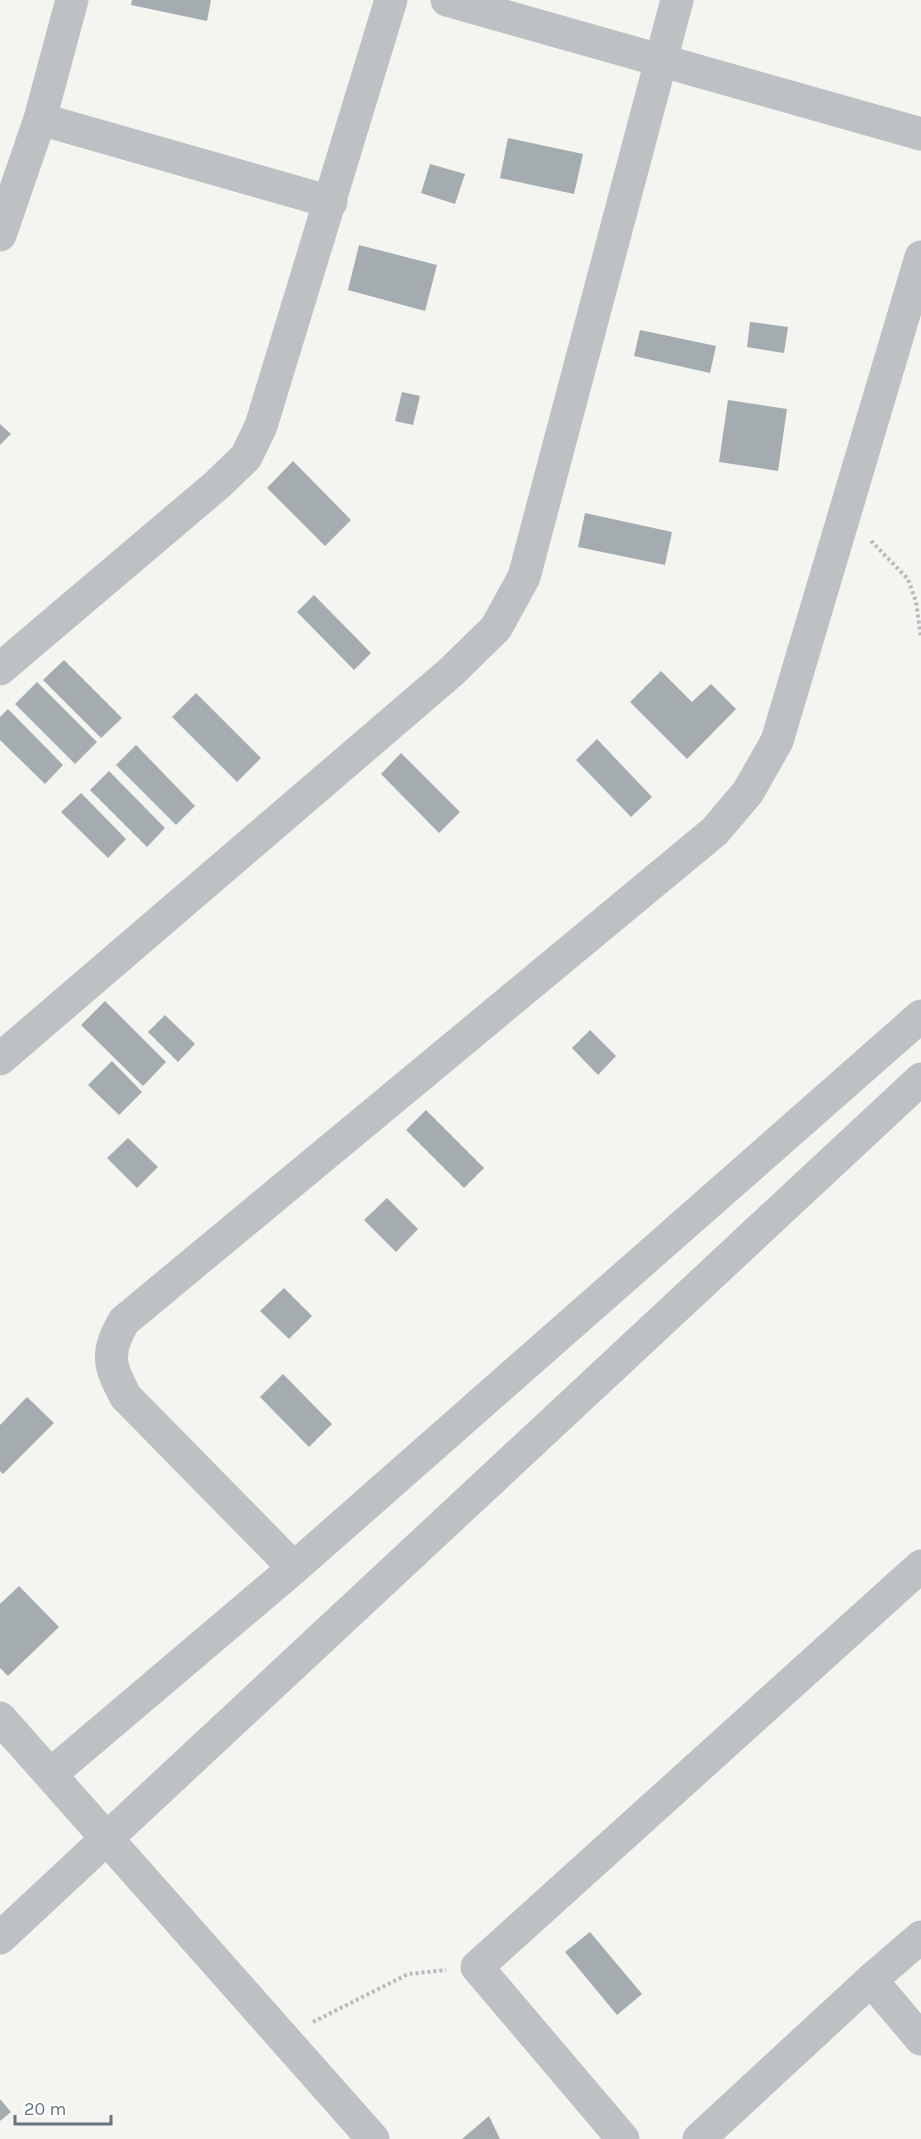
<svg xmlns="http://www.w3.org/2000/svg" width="921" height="2139" viewBox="0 0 921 2139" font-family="Karla,sans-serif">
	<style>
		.building { fill: #a4acb0 }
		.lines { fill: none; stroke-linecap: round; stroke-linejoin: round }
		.path { stroke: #b7babc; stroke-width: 4; stroke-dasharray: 3 3; stroke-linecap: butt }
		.minor { stroke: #bdc1c4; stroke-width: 33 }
	</style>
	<rect width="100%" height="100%" fill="#f4f4f0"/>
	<g class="building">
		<path d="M132 0H211L207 21 131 5Z"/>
		<path d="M508 138 583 154 574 194 500 178Z"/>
		<path d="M430 164 465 174 455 204 421 193Z"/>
		<path d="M359 245 437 265 425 311 348 290Z"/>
		<path d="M750 322 788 327 784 353 747 347Z"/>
		<path d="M640 330 716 346 710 373 634 356Z"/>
		<path d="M402 392 420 396 413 425 395 421Z"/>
		<path d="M728 400 787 409 778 471 719 462Z"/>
		<path d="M0 424 11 434 0 445Z"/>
		<path d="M293 461 351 520 325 546 267 488Z"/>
		<path d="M585 513 672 532 665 565 578 547Z"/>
		<path d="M314 595 371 653 354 670 297 612Z"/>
		<path d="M64 660 122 718 101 738 43 680Z"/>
		<path d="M661 671 692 702 711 684 736 709 687 759 630 702Z"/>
		<path d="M37 682 97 742 75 764 15 704Z"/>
		<path d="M196 693 261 758 237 782 172 717Z"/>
		<path d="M8 709 63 765 45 784 0 740V717Z"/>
		<path d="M597 739 652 797 631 817 576 760Z"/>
		<path d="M136 745 195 806 176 825 116 765Z"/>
		<path d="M401 753 460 812 439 833 381 774Z"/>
		<path d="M109 771 165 828 147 847 90 790Z"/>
		<path d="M81 793 126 839 108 858 61 812Z"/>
		<path d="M105 1001 166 1062 143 1086 81 1025Z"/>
		<path d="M165 1015 195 1044 178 1062 148 1032Z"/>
		<path d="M590 1030 616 1056 598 1075 572 1048Z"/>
		<path d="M112 1061 142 1092 119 1115 88 1085Z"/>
		<path d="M426 1110 484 1168 464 1188 406 1130Z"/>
		<path d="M128 1138 158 1167 137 1188 107 1158Z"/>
		<path d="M387 1198 418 1229 396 1252 364 1220Z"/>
		<path d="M284 1288 312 1316 289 1339 260 1311Z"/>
		<path d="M283 1374 332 1424 309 1447 260 1397Z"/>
		<path d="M27 1397 54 1423 3 1474 0 1471V1425Z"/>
		<path d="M19 1586 59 1627 8 1676 0 1668V1604Z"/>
		<path d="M590 1932 642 1994 617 2015 565 1952Z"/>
		<path d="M0 2099 11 2112 0 2121Z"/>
		<path d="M489 2116 500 2139H462Z"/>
	</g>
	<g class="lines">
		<g class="path">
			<path d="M871 541 908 579 916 602 921 638"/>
			<path d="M313 2022 408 1974 446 1970"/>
		</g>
		<g class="minor">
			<path d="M447 0 921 134"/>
			<path d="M40 119 331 202"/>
			<path d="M0 235 40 119 72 0"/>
			<path d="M0 669 218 484 246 457 261 426 391 0"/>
			<path d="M0 1059 451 672 496 628 524 577 677 0"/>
			<path d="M294 1568 126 1397C109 1366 105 1353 124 1321L715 831 748 792 777 741 921 257"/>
			<path d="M0 1718 373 2139"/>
			<path d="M51 1774 294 1568 921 1016"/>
			<path d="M0 1938 921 1079"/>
			<path d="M871 1980 921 1937"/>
			<path d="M623 2139 477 1967 921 1566"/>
			<path d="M699 2139 871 1980 921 2039"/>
		</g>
	</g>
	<path d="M15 2115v9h96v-9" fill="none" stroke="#66747e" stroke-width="3"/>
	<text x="24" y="2115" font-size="18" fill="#66747e" stroke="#ffffff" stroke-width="4.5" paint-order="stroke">20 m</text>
</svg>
